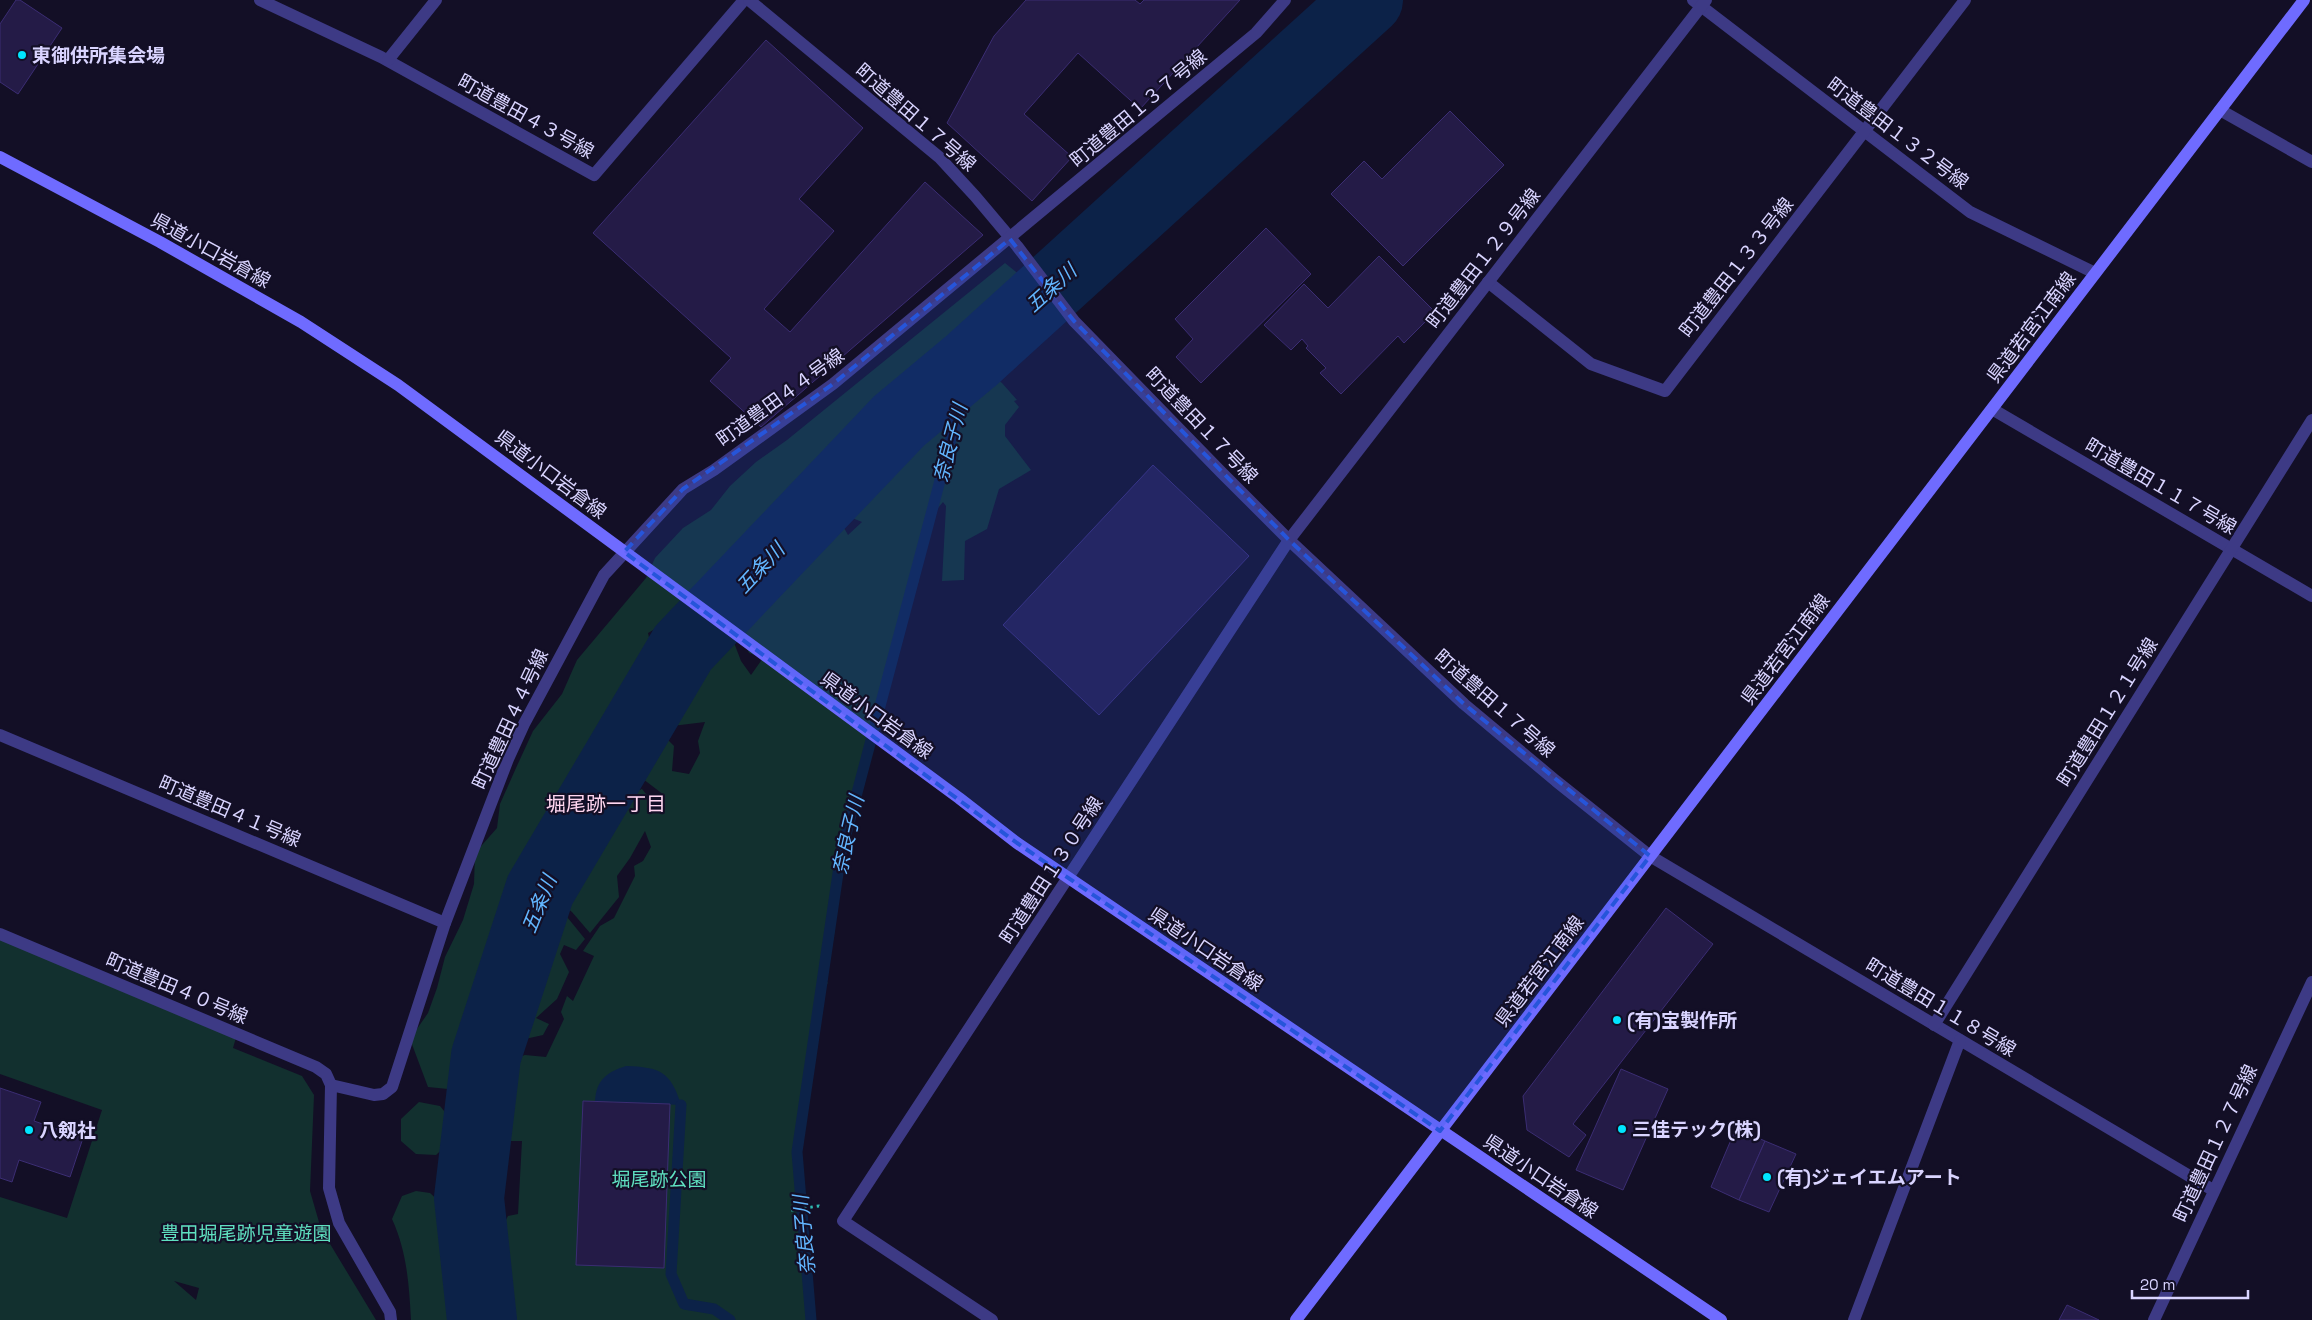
<svg xmlns="http://www.w3.org/2000/svg" width="2312" height="1320" viewBox="0 0 2312 1320" font-family="'Space Grotesk','Noto Sans JP',sans-serif">
	<style>
		.green { fill: #12302f; fill-rule: evenodd }
		.water { fill: #0c2248 }
		.lines { fill: none; stroke-linecap: round; stroke-linejoin: round }
		.stream { stroke: #0c2248; stroke-width: 11 }
		.river { stroke: #0c2248; stroke-width: 70 }
		.building { fill: #241b47; stroke: #3b2d73 }
		.path { stroke: #2fb8b0; stroke-width: 3; stroke-dasharray: 2.5 4; stroke-linecap: butt }
		.minor { stroke: #3d3a85; stroke-width: 12 }
		.secondary { stroke: #6f6bff; stroke-width: 12 }
		.marked { fill: #2655da; fill-opacity: 0.2; stroke: #2655da; stroke-width: 4; stroke-dasharray: 10 6; stroke-linejoin: round }
		.poi-dot { fill: #00e5ff; stroke: #130f26; stroke-width: 2 }
		.labels { text-anchor: middle; stroke-width: 4.5; stroke-linejoin: round; paint-order: stroke }
		.poi-label { font-size: 19px; font-weight: bold; fill: #d9d4ff; stroke: #130f26; text-anchor: start }
		.street-label { font-size: 19px; fill: #d9d4ff; stroke: #130f26 }
		.park-label { font-size: 19px; fill: #5fe0c0; stroke: #130f26 }
		.water-label { font-size: 20px; font-style: italic; fill: #62b6ff; stroke: #130f26 }
		.neighbourhood-label { font-size: 20px; fill: #ffd6f0; stroke: #130f26 }
	</style>
	<rect width="100%" height="100%" fill="#130f26"/>
	<g class="green">
		<path d="M1005 263 1020 275 1026 305 998 322 982 359 931 382 912 418 878 453 831 475 757 548 725 557 706 600 648 633 652 650 636 694 619 693 612 730 592 781 570 802 575 815 556 844 534 869 529 892 503 927 512 944 489 961 496 981 483 1012 464 1025 477 1034 476 1048 467 1079 448 1089 428 1087 410 1039 428 1013 437 988 445 957 463 920 474 884 475 853 497 828 500 804 516 768 533 731 562 694 577 660 646 578 655 558 683 528 711 510 730 486 756 462 787 440Z"/>
		<path d="M987 371 1002 383 1017 400 1014 401 1019 407 1005 425V436L1031 470 999 489 987 529 965 541 964 580 942 581 946 506 943 502 929 519 916 568 919 581 903 618 841 852 830 924 835 929 830 960H825L823 976 828 983 821 990 797 1152 808 1320H489L488 1303 500 1286 487 1257 508 1216 518 1214 522 1141H493L489 1120V1092L478 1074 482 1048 499 1036 491 1013 535 963 553 939 541 924 563 912 585 939 576 950 564 945 560 954 569 972 557 999 536 1018 549 1024 543 1035 525 1039 517 1028 506 1037 509 1060 525 1055 546 1057 564 1019 561 1012 567 996 573 1001 594 956 583 951 600 926 614 918 635 876 634 866 643 861 651 847 645 831 630 858 617 876 619 897 590 933 572 912 555 898 570 856 611 788 623 797 642 789 651 800 664 795 643 779 621 781 610 755 618 742 635 740 656 728 674 746 672 771 689 774 700 753 698 741 705 722 672 726 656 716 674 671 704 643 733 640 741 661 751 675 763 658 749 653 744 641 721 631 760 557 810 524 839 519 848 535 862 522 845 515 857 482 882 461 907 429 921 431 934 399 972 383Z"/>
		<path d="M0 934 237 1034 233 1048 302 1076 314 1095 310 1191 321 1229 376 1320H0V1197L67 1218 102 1110 0 1074ZM174 1281 199 1288 196 1300Z"/>
		<path d="M419 1102 440 1106 453 1122 450 1142 436 1155 416 1154 401 1141V1119Z"/>
		<path d="M416 1191 430 1193 446 1208 451 1248 446 1267 447 1300 460 1313V1320H411C409 1284 407 1252 392 1219L402 1196Z"/>
	</g>
	<path class="water" d="M626 1066C660 1067 671 1072 681 1105L595 1101C596 1080 607 1072 626 1066Z"/>
	<g class="lines">
		<g class="stream">
			<path d="M681 1105 671 1274 684 1304 714 1309 730 1320"/>
			<path d="M811 1320 797 1152 841 853 972 360"/>
		</g>
		<path class="river" d="M482 1320 469 1198 486 1056 540 890 683 648 899 421 972 360 1368 0"/>
	</g>
	<g class="building">
		<path d="M16 0H20L62 28 18 94 0 82V24Z"/>
		<path d="M1026 0H1135L1140 4 1144 0H1240L1140 109 1078 53 1024 114 1072 157 1032 201 947 123 994 36Z"/>
		<path d="M766 40 863 128 799 199 834 231 764 309 790 332 925 182 983 235 761 427 710 381 731 358 593 233Z"/>
		<path d="M1450 111 1504 165 1403 266 1331 194 1364 161 1382 179Z"/>
		<path d="M1266 228 1311 274 1201 383 1176 357 1193 339 1175 319Z"/>
		<path d="M1379 256 1435 312 1404 343 1398 336 1341 394 1320 373 1326 368 1306 348 1308 346 1302 339 1291 350 1264 325 1304 284 1328 308Z"/>
		<path d="M1153 465 1249 556 1099 715 1003 625Z"/>
		<path d="M1666 908 1713 944 1573 1124 1586 1135 1569 1157 1527 1130 1523 1096Z"/>
		<path d="M1621 1069 1668 1089 1623 1190 1576 1170Z"/>
		<path d="M0 1088 41 1102 34 1121 83 1138 70 1177 19 1160 12 1182 0 1178Z"/>
		<path d="M583 1101 670 1104 664 1268 576 1265Z"/>
		<path d="M1736 1128 1765 1141 1739 1200 1711 1187Z"/>
		<path d="M1765 1141 1796 1154 1769 1212 1739 1200Z"/>
		<path d="M2067 1305 2099 1320H2059Z"/>
	</g>
	<g class="lines">
		<path class="path" d="M791 1210 819 1206 822 1208"/>
		<g class="minor">
			<path d="M260 0 381 57 594 175 744 0"/>
			<path d="M749 0 939 157 975 196 1017 246 1074 321 1221 472 1289 540 1464 704 1556 781 1650 856 2213 1190"/>
			<path d="M1693 0 1970 212 2095 273"/>
			<path d="M388 60 436 0"/>
			<path d="M2220 110 2312 162"/>
			<path d="M1488 282 1591 364 1665 391 1965 0"/>
			<path d="M1992 409 2312 596"/>
			<path d="M0 735 445 923"/>
			<path d="M0 934 316 1067 326 1074 331 1085"/>
			<path d="M1934 1025 2312 420"/>
			<path d="M391 1320 390 1312 339 1223 329 1188 331 1085 374 1095 383 1094 392 1087 445 923 508 759 524 724 604 575 683 489 714 470 833 384 1256 33 1285 0"/>
			<path d="M992 1320 843 1221 1289 540 1706 0"/>
			<path d="M1854 1320 1960 1040"/>
			<path d="M2154 1320 2312 982"/>
		</g>
		<g class="secondary">
			<path d="M0 157 160 242 301 322 398 385 959 798 1017 843 1721 1320"/>
			<path d="M1296 1320 2304 0"/>
		</g>
	</g>
	<path class="marked" d="M1010 239 1074 321 1289 540 1464 704 1650 856 1440 1131 1017 843 624 552 683 489 833 384Z"/>
	<g class="poi-dot">
		<circle cx="22" cy="55" r="5"/>
		<circle cx="1617" cy="1020" r="5"/>
		<circle cx="1622" cy="1129" r="5"/>
		<circle cx="29" cy="1130" r="5"/>
		<circle cx="1767" cy="1177" r="5"/>
	</g>
	<g class="labels">
		<g class="poi-label">
			<text x="32" y="62">東御供所集会場</text>
			<text x="1627" y="1027">(有)宝製作所</text>
			<text x="1632" y="1136">三佳テック(株)</text>
			<text x="39" y="1137">八剱社</text>
			<text x="1777" y="1184">(有)ジェイエムアート</text>
		</g>
		<g class="street-label">
			<text transform="translate(1138 108) rotate(-40)" y="7">町道豊田１３７号線</text>
			<text transform="translate(526 116) rotate(29)" y="7">町道豊田４３号線</text>
			<text transform="translate(916 117) rotate(41)" y="7">町道豊田１７号線</text>
			<text transform="translate(1898 133) rotate(37)" y="7">町道豊田１３２号線</text>
			<text transform="translate(211 250) rotate(29)" y="7">県道小口岩倉線</text>
			<text transform="translate(1483 258) rotate(-52)" y="7">町道豊田１２９号線</text>
			<text transform="translate(1736 267) rotate(-52)" y="7">町道豊田１３３号線</text>
			<text transform="translate(2031 327) rotate(-53)" y="7">県道若宮江南線</text>
			<text transform="translate(780 397) rotate(-36)" y="7">町道豊田４４号線</text>
			<text transform="translate(1202 425) rotate(46)" y="7">町道豊田１７号線</text>
			<text transform="translate(551 474) rotate(37)" y="7">県道小口岩倉線</text>
			<text transform="translate(2161 486) rotate(30)" y="7">町道豊田１１７号線</text>
			<text transform="translate(1785 649) rotate(-53)" y="7">県道若宮江南線</text>
			<text transform="translate(1495 703) rotate(41)" y="7">町道豊田１７号線</text>
			<text transform="translate(2107 712) rotate(-58)" y="7">町道豊田１２１号線</text>
			<text transform="translate(877 715) rotate(36)" y="7">県道小口岩倉線</text>
			<text transform="translate(510 719) rotate(-65)" y="7">町道豊田４４号線</text>
			<text transform="translate(230 811) rotate(23)" y="7">町道豊田４１号線</text>
			<text transform="translate(1051 870) rotate(-57)" y="7">町道豊田１３０号線</text>
			<text transform="translate(1206 949) rotate(34)" y="7">県道小口岩倉線</text>
			<text transform="translate(1539 971) rotate(-53)" y="7">県道若宮江南線</text>
			<text transform="translate(177 988) rotate(23)" y="7">町道豊田４０号線</text>
			<text transform="translate(1941 1007) rotate(31)" y="7">町道豊田１１８号線</text>
			<text transform="translate(2215 1143) rotate(-65)" y="7">町道豊田１２７号線</text>
			<text transform="translate(1541 1176) rotate(34)" y="7">県道小口岩倉線</text>
		</g>
		<g class="park-label">
			<text x="659" y="1186">堀尾跡公園</text>
			<text x="246" y="1240">豊田堀尾跡児童遊園</text>
		</g>
		<g class="water-label">
			<text transform="translate(1051 288) rotate(-42)" y="7">五条川</text>
			<text transform="translate(950 443) rotate(-75)" y="7">奈良子川</text>
			<text transform="translate(760 568) rotate(-47)" y="7">五条川</text>
			<text transform="translate(848 835) rotate(-77)" y="7">奈良子川</text>
			<text transform="translate(539 904) rotate(-68)" y="7">五条川</text>
			<text transform="translate(804 1235) rotate(-95)" y="7">奈良子川</text>
		</g>
		<g class="neighbourhood-label">
			<text x="606" y="811">堀尾跡一丁目</text>
		</g>
	</g>
	<path d="M2132 1290v8h116v-8" fill="none" stroke="#d9d4ff" stroke-width="2.5"/>
	<text x="2140" y="1290" font-size="15" fill="#d9d4ff" stroke="#130f26" stroke-width="4" paint-order="stroke">20 m</text>
</svg>
